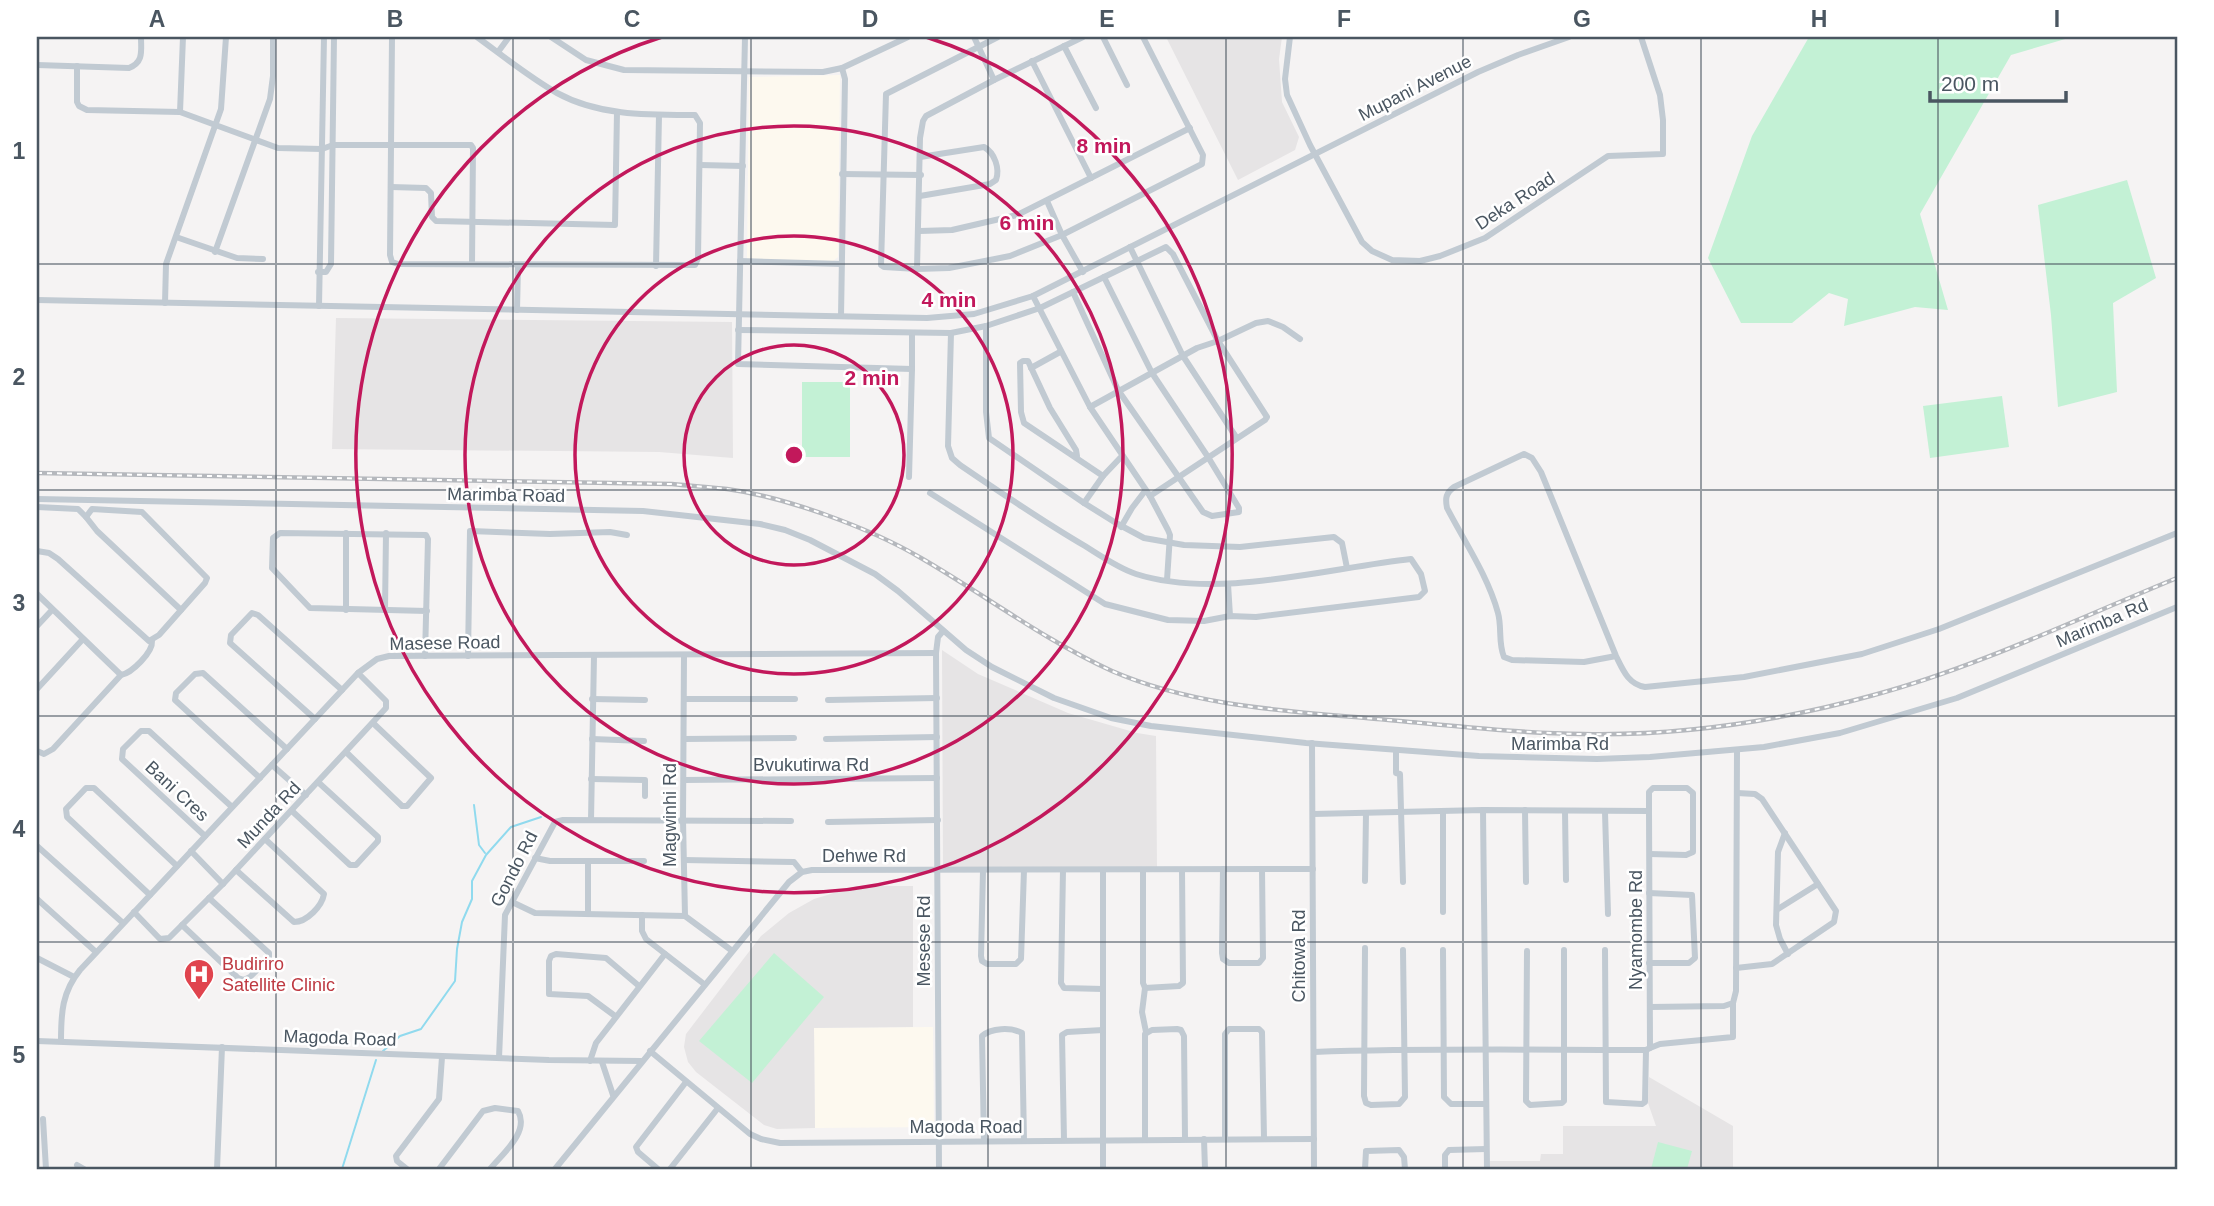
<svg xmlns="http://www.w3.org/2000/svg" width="2214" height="1206" viewBox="0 0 2214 1206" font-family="Helvetica,sans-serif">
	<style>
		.commercial { fill: #fdf9ef }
		.education { fill: #e6e4e5 }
		.green { fill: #c3f1d5 }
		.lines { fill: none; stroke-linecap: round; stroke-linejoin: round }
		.stream { stroke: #90daee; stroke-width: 2 }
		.minor { stroke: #c1cad2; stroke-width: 6 }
		.rail-casing { stroke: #b5b8bd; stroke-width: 4.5 }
		.rail { stroke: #fff; stroke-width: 2; stroke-dasharray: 5; stroke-linecap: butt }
		.grid { fill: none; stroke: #4a5661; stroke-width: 2; stroke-opacity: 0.55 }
		.ring { fill: none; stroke: #c2185b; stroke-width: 3.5 }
		.labels { text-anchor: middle; stroke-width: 5; stroke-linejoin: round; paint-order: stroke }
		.street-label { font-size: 18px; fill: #4a5661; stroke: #fff }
		.health-label { font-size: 18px; fill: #be3a42; stroke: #fff; text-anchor: start }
		.centre { fill: #c2185b; stroke: #fff; stroke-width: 3.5 }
		.ring-label { font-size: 21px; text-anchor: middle; font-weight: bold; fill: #c2185b; stroke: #fff; stroke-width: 5; stroke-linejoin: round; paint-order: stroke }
		.neatline { fill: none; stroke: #4a5661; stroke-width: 2.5 }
		.grid-label { font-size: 23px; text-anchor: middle; font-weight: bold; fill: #4a5661 }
	</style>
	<rect width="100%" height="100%" fill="#f5f3f3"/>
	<g class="commercial">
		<path d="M840 75 838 257 833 261 747 259 749 77Z"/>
		<path d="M933 1027 934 1127 815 1128 814 1028Z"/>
	</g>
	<g class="education">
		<path d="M1166 37H1282L1279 59 1282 102 1299 137 1295 150 1238 180Z"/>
		<path d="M336 318 732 322 733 458 659 452 332 449Z"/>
		<path d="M942 650 978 674 1068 713 1137 733 1156 736 1157 867 943 868Z"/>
		<path d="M857 886H913V1027L814 1028 815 1128 777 1129 764 1125 696 1072 688 1062 684 1047 686 1034 761 936 789 913 814 899Z"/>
		<path d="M1649 1077 1733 1126V1169H1490V1161H1540L1541 1154H1563V1126H1656L1648 1103Z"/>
	</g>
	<g class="green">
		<path d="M1809 37H2072L2011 55 1920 214 1948 310 1915 307 1844 326 1848 299 1829 293 1792 323H1741L1708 258 1752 136Z"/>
		<path d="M2127 180 2156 278 2113 303 2117 392 2058 407 2051 315 2038 205Z"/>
		<rect x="802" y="382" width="48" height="75"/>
		<path d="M2002 396 2009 447 1930 458 1923 406Z"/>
		<path d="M774 953 824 997 752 1083 699 1041Z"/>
		<path d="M1658 1142 1692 1151 1687 1169H1651Z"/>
	</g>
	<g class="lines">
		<g class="stream">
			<path d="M474 805 479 845 485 853"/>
			<path d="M383 1051 400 1036 421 1029 455 981 457 949 462 922 472 899V881L486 855 511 827 541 817"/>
			<path d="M342 1169 376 1060"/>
		</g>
		<g class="minor">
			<path d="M392 37 390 255 392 262 398 264 695 265 698 258 700 123 695 115C648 115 599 116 557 93 529 77 503 56 477 37"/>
			<path d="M551 37 586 60 624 70 823 72 842 68 908 37"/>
			<path d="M745 37 738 364 912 369V333"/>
			<path d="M974 37 994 80 1083 37"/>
			<path d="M998 37 886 94 881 265 884 267 917 269 949 268 1010 256 1062 235 1202 164 1203 155 1143 37"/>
			<path d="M1103 37 1127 85"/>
			<path d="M1290 37 1285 79 1287 95 1310 145 1362 242 1372 251 1392 260 1420 261 1440 256 1485 238 1608 156 1663 154V120L1660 95 1641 37"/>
			<path d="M1064 46 1096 108"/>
			<path d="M498 52 509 37"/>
			<path d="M1032 61 1091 178"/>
			<path d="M37 65 129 68C144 62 141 51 141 37"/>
			<path d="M77 66V102L79 106 87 110 180 112 278 148 322 149 333 145H471L473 148 472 264"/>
			<path d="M180 112 183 37"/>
			<path d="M920 157 984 147C995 153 1000 169 996 180L990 184 920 196"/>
			<path d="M700 165 743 166"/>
			<path d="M842 174 921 175"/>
			<path d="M391 187 426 188 431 193 432 217 436 221 615 225 617 112"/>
			<path d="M1047 201 1062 235 1083 272"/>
			<path d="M920 231 952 230 1017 215 1190 128"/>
			<path d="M176 237 237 258 263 259"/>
			<path d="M1130 247 1183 356 1236 437"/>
			<path d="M215 252 270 99 273 76V37"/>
			<path d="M740 261 842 264"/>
			<path d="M656 266 659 115"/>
			<path d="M917 269 920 138 923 121 926 116 994 80"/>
			<path d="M318 272H326L331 264 334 37"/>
			<path d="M1073 292 1118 390 1203 512 1212 516 1239 512V508L1208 457 1152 373 1104 277"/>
			<path d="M1033 296 1090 407 1150 496 1168 530 1170 535 1167 580"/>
			<path d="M37 300 927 318 974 314 1033 296 1478 72 1518 55 1569 37"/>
			<path d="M165 303 166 264 221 109 226 37"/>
			<path d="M319 306 324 37"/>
			<path d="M517 310 518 266"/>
			<path d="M841 316 845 79 842 68"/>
			<path d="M986 326V412L989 438 1084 503 1116 523 1144 538 1184 545 1240 547 1334 537 1342 543 1347 568"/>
			<path d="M738 330 951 333 986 326 1040 308 1166 247 1173 254 1218 341 1267 417 1265 420 1150 496"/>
			<path d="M1031 368 1060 352"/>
			<path d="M1090 407 1197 348 1218 341 1256 323 1268 321 1283 327 1300 339"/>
			<path d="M1077 456 1076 450 1050 408 1028 361H1023L1020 363 1021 412 1024 423 1103 476"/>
			<path d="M909 477 912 369"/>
			<path d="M930 493 1105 604 1168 620 1204 621 1230 616 1256 617 1419 597 1425 591 1421 574 1411 559C1327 568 1218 600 1136 574 1118 568 1101 556 1085 546 1042 521 1001 493 960 465L952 458 948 446 951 333"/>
			<path d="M37 499 643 511 760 524 785 530 810 540 875 574 898 591 966 650 992 667 1054 698 1111 718 1151 726 1306 743 1479 756 1597 759 1650 757 1764 747 1840 733 1957 698 2177 607"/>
			<path d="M1084 503 1103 476 1122 456"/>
			<path d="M37 507 78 509 86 517 92 509 142 512 207 578 205 583 159 635 149 641 58 559 49 553 37 551"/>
			<path d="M86 517 97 531 181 610"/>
			<path d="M1121 527 1132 508 1145 491"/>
			<path d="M1228 584 1230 616"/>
			<path d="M37 594 121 675"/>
			<path d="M346 610V533"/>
			<path d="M385 610 386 533"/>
			<path d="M37 626 52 610"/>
			<path d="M425 656 428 539 426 535 280 533 273 538 272 568 310 608 427 611"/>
			<path d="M468 656 470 531 550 534 610 532 627 535"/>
			<path d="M684 656 683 820 685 916 731 950"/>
			<path d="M1616 656 1584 662 1512 660 1504 657C1498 643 1502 627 1498 613 1488 576 1464 541 1447 508 1445 498 1446 493 1454 487L1524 454 1532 458 1541 472 1616 656C1623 670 1628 684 1645 687L1744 677 1862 654 1939 629 2177 533"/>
			<path d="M37 689 83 639"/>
			<path d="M592 699 645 700"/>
			<path d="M684 699H795"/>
			<path d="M828 700 937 698"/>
			<path d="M315 719 230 643 231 635 252 613 258 615 342 690"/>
			<path d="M592 739 644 741"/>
			<path d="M684 739 794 738"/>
			<path d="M826 739 937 737"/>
			<path d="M1312 743 1314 1169"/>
			<path d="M1396 750V773L1400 774 1403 882"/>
			<path d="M37 751 44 754 53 749 121 675C132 673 153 652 152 641"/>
			<path d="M346 752 402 806H407L431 778 373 723"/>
			<path d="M272 765 306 795"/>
			<path d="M260 778 175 700 176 693 195 674 203 673 287 749"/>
			<path d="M591 779 645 780V796"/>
			<path d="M684 780 937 778"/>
			<path d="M1483 810 1487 1169"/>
			<path d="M1525 810 1526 882"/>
			<path d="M292 811 350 865H356L378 841V837L318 782"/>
			<path d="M1443 811V912"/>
			<path d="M1565 811 1566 880"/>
			<path d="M1649 811V792L1653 788H1687L1693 793V852L1686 855 1650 854"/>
			<path d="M1605 812 1608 914"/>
			<path d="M1313 814 1483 810 1649 811 1650 1048 1646 1050C1535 1050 1424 1048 1314 1052"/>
			<path d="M591 820 594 656"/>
			<path d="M828 822 938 820"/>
			<path d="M1785 833 1778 852 1776 925 1780 939 1788 954"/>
			<path d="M205 836 122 759 123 749 141 731H149L232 807"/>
			<path d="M37 846 123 923"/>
			<path d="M191 851 223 884"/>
			<path d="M535 858 550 861H644"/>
			<path d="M684 860 794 862 802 872"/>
			<path d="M1223 869 1222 953 1223 959 1229 963H1259L1263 958 1262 869"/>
			<path d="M236 870 294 922C307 922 322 906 324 894L265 839"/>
			<path d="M1063 870 1061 983 1064 988 1103 989"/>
			<path d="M1103 870V1169"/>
			<path d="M1143 870V983L1145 988 1179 986 1183 983 1182 870"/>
			<path d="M983 871 981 956 982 961 987 964H1016L1021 959 1024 870"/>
			<path d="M1365 881 1366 813"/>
			<path d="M1649 893 1692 895 1695 958 1689 963H1649"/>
			<path d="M150 895 67 817 66 809 86 788H94L177 866"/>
			<path d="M37 899 96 952"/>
			<path d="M512 902 535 913 685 916"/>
			<path d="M1778 909 1818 884"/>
			<path d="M134 912 160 939 169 938 223 884 386 708V701L358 673"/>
			<path d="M588 914V862"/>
			<path d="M642 915V931L646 939 704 984"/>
			<path d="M182 925 238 978 244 980 250 977 269 958V953L209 898"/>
			<path d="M1365 948 1364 1096 1366 1103 1371 1105 1399 1104 1405 1097 1403 950"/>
			<path d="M1443 950 1444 1097 1451 1104H1485"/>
			<path d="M1605 950 1606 1102 1642 1104 1645 1102 1646 1050"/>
			<path d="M1527 951 1526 1101 1530 1105 1562 1103 1564 1101V950"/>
			<path d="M37 958 74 977"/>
			<path d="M1736 968 1772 964 1834 922 1836 911 1762 799 1755 794 1737 793"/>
			<path d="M1145 988 1142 1012 1146 1032"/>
			<path d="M1650 1007 1724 1006 1733 1003 1736 991 1737 750"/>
			<path d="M615 1016 588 996 549 994V961L551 956 556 954 606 958 639 986"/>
			<path d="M37 1041 549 1060 641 1061"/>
			<path d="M61 1041C61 1013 62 992 80 970L358 673 377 659 389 656 936 653"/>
			<path d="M1650 1048 1660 1044 1733 1037V1003"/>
			<path d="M650 1051 750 1134 761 1139 780 1143 1314 1139"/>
			<path d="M499 1058 505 915 555 822 563 820 791 821"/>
			<path d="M590 1061 596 1043 665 954"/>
			<path d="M602 1062 613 1095"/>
			<path d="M43 1119 46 1169"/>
			<path d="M1204 1139 1205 1169"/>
			<path d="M1225 1139V1034L1229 1029H1259L1262 1032 1264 1138"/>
			<path d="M1064 1140 1062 1035 1067 1032 1103 1030"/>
			<path d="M1145 1140V1034L1152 1030 1177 1029 1181 1030 1184 1036 1185 1139"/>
			<path d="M984 1141 982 1036C991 1028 1011 1027 1022 1033L1024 1141"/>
			<path d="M77 1165 84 1169"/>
			<path d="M217 1169 222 1047"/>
			<path d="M407 1169 397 1161 396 1156 439 1099 442 1057"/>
			<path d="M439 1169 483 1111 495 1108 518 1111C530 1132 502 1154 490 1169"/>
			<path d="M555 1169 789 882 802 872 812 870 1313 869"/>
			<path d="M658 1169 638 1152 636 1147 686 1082"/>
			<path d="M670 1169 718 1108"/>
			<path d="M939 1169 936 653 938 637 943 631"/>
			<path d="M1365 1169 1366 1151 1399 1150 1404 1157 1405 1169"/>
			<path d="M1445 1169V1155L1449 1150 1486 1149"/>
		</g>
		<g class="rail-casing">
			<path id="rail" d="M37 473 672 484C690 486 709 487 727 489 786 497 870 528 921 558 985 595 1044 640 1112 671 1195 707 1289 711 1377 719 1446 725 1514 733 1583 734 1680 736 1780 721 1874 695 1975 668 2079 618 2177 578"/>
		</g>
		<use href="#rail" class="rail"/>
	</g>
	<path class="grid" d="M276 37V1169M513 37V1169M751 37V1169M988 37V1169M1226 37V1169M1463 37V1169M1701 37V1169M1938 37V1169M37 264H2177M37 490H2177M37 716H2177M37 942H2177"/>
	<g class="ring">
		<circle cx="794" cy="455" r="110"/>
		<circle cx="794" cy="455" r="219"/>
		<circle cx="794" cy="455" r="329"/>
		<path d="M926 37A438 438 0 1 1 662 37"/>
	</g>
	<defs>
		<g id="hospital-pin" transform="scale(1.575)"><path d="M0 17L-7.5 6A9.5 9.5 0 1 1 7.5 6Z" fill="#e0444e" stroke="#fff"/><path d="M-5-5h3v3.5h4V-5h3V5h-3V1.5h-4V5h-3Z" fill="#fff"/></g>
	</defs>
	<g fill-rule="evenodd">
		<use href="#hospital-pin" x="199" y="974"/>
	</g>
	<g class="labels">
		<g class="street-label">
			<text transform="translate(1415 88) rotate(-27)" y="6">Mupani Avenue</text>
			<text transform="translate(1515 201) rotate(-33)" y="6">Deka Road</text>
			<text transform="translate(506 495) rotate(1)" y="6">Marimba Road</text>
			<text transform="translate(2102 623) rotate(-23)" y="6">Marimba Rd</text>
			<text transform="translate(445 643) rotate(-1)" y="6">Masese Road</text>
			<text x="1560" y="750">Marimba Rd</text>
			<text x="811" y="771">Bvukutirwa Rd</text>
			<text transform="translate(177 791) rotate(43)" y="6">Bani Cres</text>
			<text transform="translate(269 815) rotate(-47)" y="6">Munda Rd</text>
			<text transform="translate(670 815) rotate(-90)" y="6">Magwinhi Rd</text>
			<text x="864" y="862">Dehwe Rd</text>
			<text transform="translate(514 869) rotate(-63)" y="6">Gondo Rd</text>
			<text transform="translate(1636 930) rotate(-90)" y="6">Nyamombe Rd</text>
			<text transform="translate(924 941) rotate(-90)" y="6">Mesese Rd</text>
			<text transform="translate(1299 956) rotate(-90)" y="6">Chitowa Rd</text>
			<text transform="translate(340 1038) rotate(2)" y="6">Magoda Road</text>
			<text x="966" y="1133">Magoda Road</text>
		</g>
		<g class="health-label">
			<text x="222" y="970">Budiriro<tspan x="222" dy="21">Satellite Clinic</tspan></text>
		</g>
	</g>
	<circle cx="794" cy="455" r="10" class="centre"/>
	<g class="ring-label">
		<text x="1104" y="153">8 min</text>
		<text x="1027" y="230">6 min</text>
		<text x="949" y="307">4 min</text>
		<text x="872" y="385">2 min</text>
	</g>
	<rect width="2214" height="1206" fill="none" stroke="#ffffff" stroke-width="77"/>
	<path d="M1930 91v10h136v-10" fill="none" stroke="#4a5661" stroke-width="3.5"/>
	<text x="1941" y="91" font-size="21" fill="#4a5661" stroke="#ffffff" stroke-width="5" paint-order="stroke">200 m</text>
	<rect x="38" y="38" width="2138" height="1130" class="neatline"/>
	<g class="grid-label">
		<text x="157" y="27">A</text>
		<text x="395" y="27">B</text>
		<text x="632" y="27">C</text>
		<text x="870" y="27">D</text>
		<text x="1107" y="27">E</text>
		<text x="1344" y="27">F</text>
		<text x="1582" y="27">G</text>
		<text x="1819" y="27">H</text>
		<text x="2057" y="27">I</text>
		<text x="19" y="159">1</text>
		<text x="19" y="385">2</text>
		<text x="19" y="611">3</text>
		<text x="19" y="837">4</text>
		<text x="19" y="1063">5</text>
	</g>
</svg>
